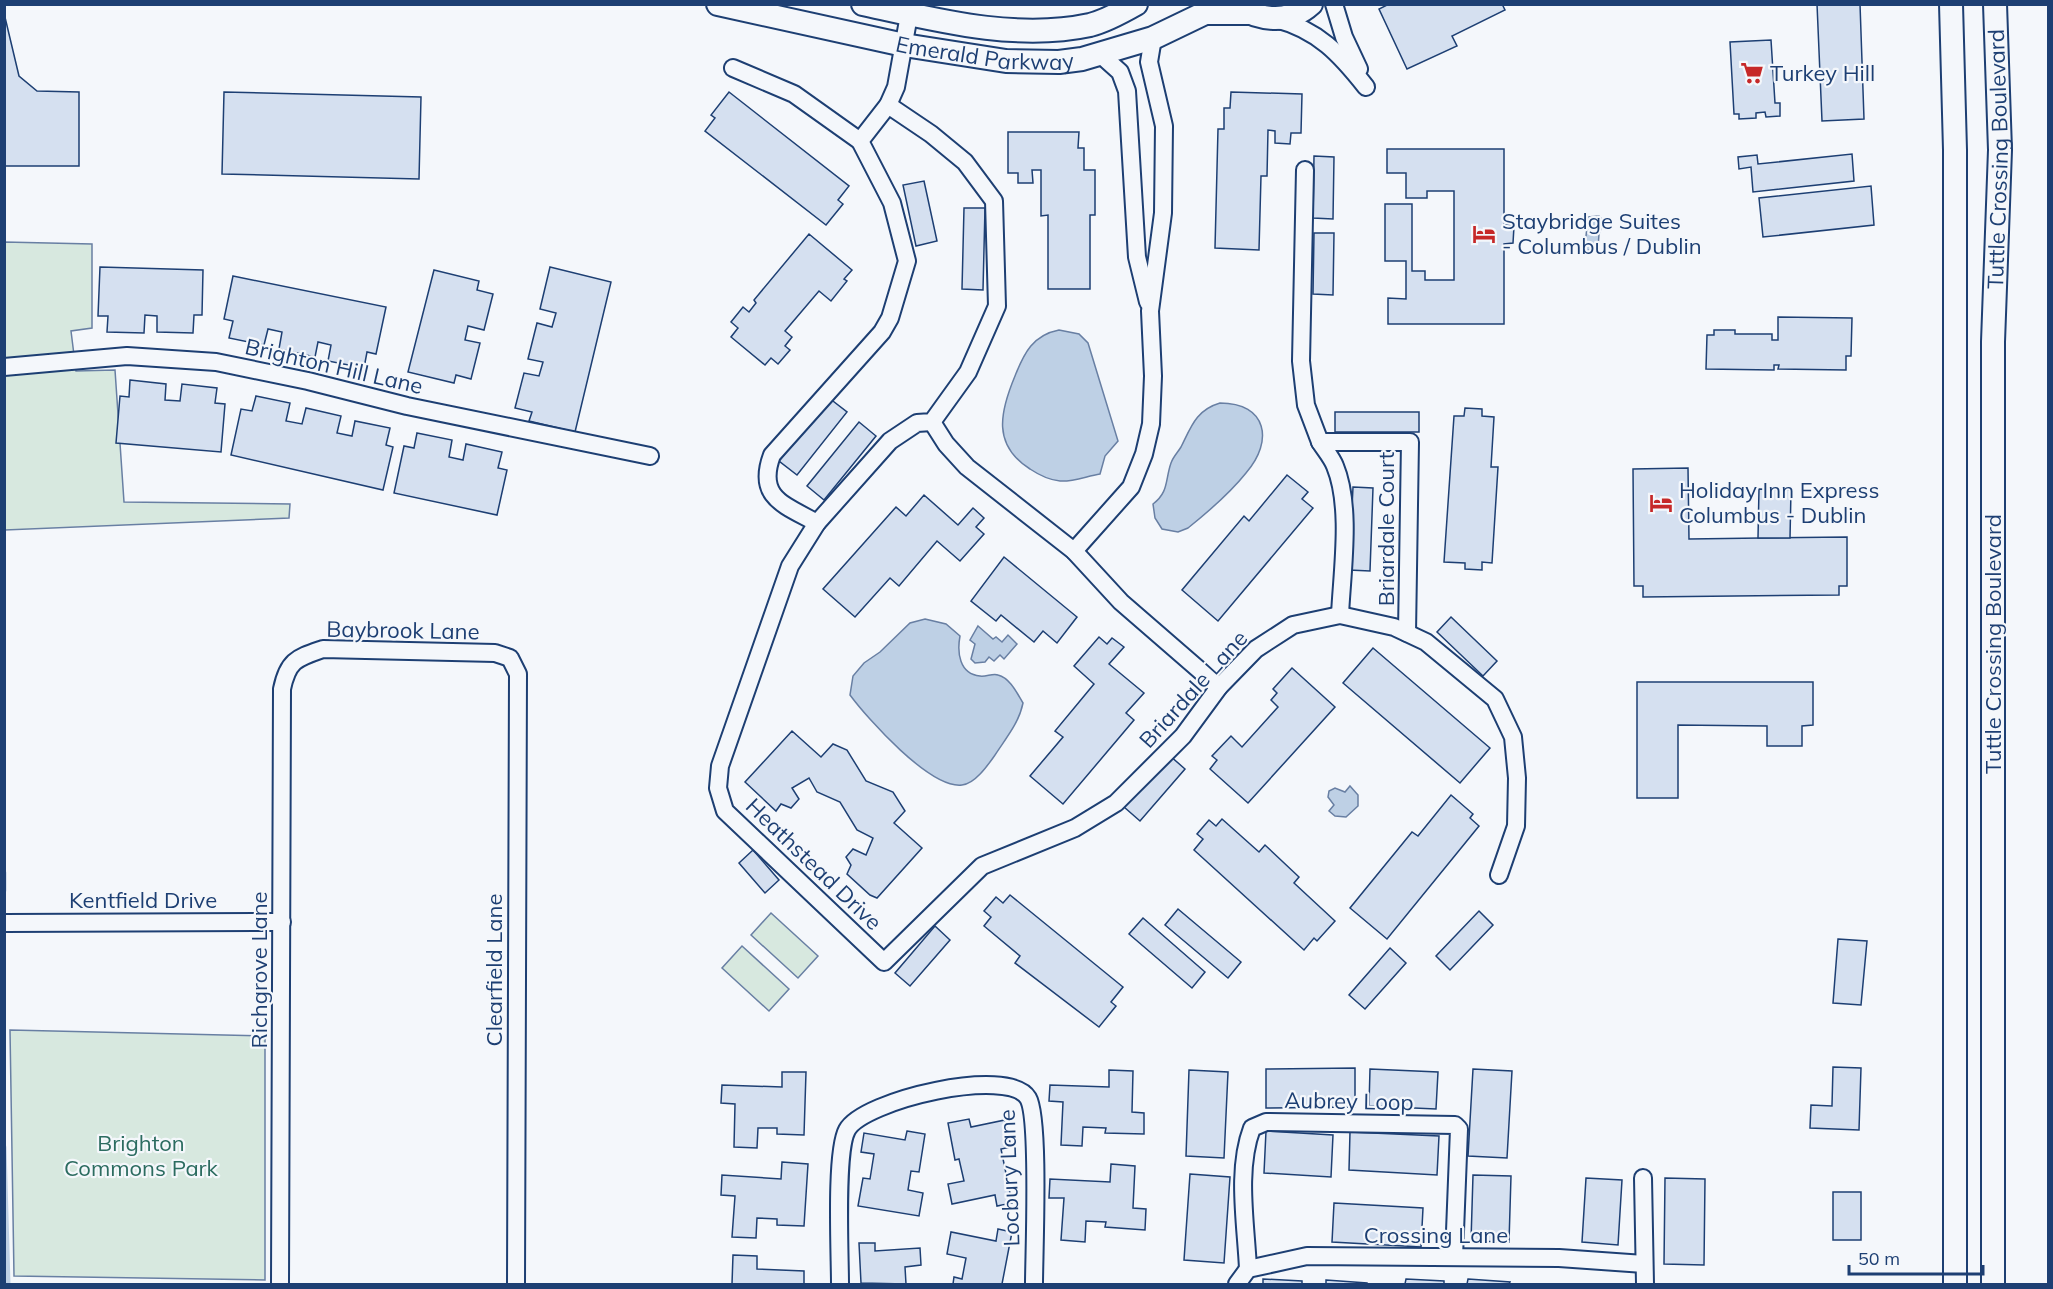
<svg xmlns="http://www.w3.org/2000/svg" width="2053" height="1289" viewBox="0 0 2053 1289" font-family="Mulish,sans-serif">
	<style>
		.green { fill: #d7e8df; stroke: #687fa3; stroke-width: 1.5 }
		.water { fill: #bed0e5; stroke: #687fa3; stroke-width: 1.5 }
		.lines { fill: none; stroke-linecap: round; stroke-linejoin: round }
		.stream { stroke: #bed0e5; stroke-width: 5 }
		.building { fill: #d5e0f0; stroke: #1d3f73; stroke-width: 1.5 }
		.street-casing { stroke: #1d3f73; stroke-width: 20 }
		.secondary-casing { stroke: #1d3f73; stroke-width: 26 }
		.street { stroke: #f4f7fb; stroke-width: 16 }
		.secondary { stroke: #f4f7fb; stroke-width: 22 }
		.labels { text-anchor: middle; stroke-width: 4.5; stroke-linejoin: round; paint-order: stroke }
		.street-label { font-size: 22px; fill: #1d3f73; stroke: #f4f7fb }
		.poi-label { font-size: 22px; fill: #1d3f73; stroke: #f4f7fb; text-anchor: start }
		.park-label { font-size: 22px; fill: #2c6c60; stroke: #f4f7fb }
	</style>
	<rect width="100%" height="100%" fill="#f4f7fb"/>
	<g class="green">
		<path d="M4 242 92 244V328L71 331 76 371 115 370 124 502 290 504 289 518 5 530Z"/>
		<path d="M771 913 818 956 798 978 751 935Z"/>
		<path d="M742 946 789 989 769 1011 722 968Z"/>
		<path d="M10 1030 265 1036V1280L14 1276Z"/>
	</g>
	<g class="water">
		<path d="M1599 216 1604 221 1599 234 1598 248 1586 251 1581 247 1586 236 1588 217Z"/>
		<path d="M1059 330 1079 334 1088 343 1118 441 1105 456 1100 474C1087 476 1073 482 1060 481 1049 480 1039 475 1030 469 992 445 1000 412 1015 376 1024 353 1033 335 1059 330Z"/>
		<path d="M1220 403C1267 403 1274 441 1246 473 1230 493 1208 512 1188 528L1178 532 1162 529 1155 518 1153 504C1169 492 1165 480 1171 463 1173 457 1178 452 1181 447 1191 427 1196 410 1220 403Z"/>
		<path d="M925 619 946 624 960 636C957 652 959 674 980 676 986 677 993 673 998 675 1010 678 1017 693 1023 703 1019 723 1006 738 995 755 988 765 975 784 962 785 930 789 867 718 850 695L853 676 864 663 880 652 910 623Z"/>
		<path d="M978 626 993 639 996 637 1002 642 1008 635 1017 644 1004 659 1000 655 994 661 989 657 985 662 975 663 971 659 975 644 970 640Z"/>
		<path d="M1350 786 1358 795V806L1346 817 1335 816 1329 811 1334 805 1328 797 1329 791 1335 788 1345 792Z"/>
	</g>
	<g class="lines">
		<g class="stream">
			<path d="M4 873V890"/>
			<path d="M4 1147 8 1284"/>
		</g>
	</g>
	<g class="building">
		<path d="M1389 4H1502L1505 10 1452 36 1457 46 1407 69 1379 9Z"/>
		<path d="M1817 4H1860L1864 119 1822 121Z"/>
		<path d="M4 13 19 76 37 91 79 92V166H4Z"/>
		<path d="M1771 40 1775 103H1780V116L1766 117 1765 112 1756 113V118L1739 119V114H1734L1730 42Z"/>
		<path d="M224 92 421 97 419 179 222 174Z"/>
		<path d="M729 92 849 186 838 200 843 204 826 225 705 131 715 118 711 115Z"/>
		<path d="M1231 92 1302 94 1301 133H1291L1290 144 1275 143V131L1268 130 1267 176H1261L1259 250 1215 248 1218 129H1224V108H1230Z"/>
		<path d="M1008 132H1079L1078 148H1084V170H1095V215H1090V289H1048V215L1041 216V170H1032L1033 183H1018V173H1008Z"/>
		<path d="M1387 149H1504V224L1514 226 1513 243 1504 244V324H1388V298L1406 299V261H1385V204H1412V271H1425V280H1454V191H1427V198H1406V173H1387Z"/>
		<path d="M1852 154 1854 181 1753 192 1751 167 1739 169 1738 157 1757 155 1758 164Z"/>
		<path d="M1314 156 1334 157 1333 219 1313 218Z"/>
		<path d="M924 181 937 241 916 246 903 185Z"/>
		<path d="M1871 186 1874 225 1763 237 1759 198Z"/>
		<path d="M964 208H985L983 290 962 289Z"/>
		<path d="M1314 233H1334L1333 295 1313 294Z"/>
		<path d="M809 234 852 270 844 279 847 281 831 301 819 291 785 331 792 337 785 346 790 350 778 364 771 358 765 365 731 337 738 328 731 322 743 307 749 312 756 303 754 300Z"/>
		<path d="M100 267 203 270 202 315H194L193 333 157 332V316L145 315 144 333 107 332 108 316H98Z"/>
		<path d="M550 267 611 282 575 432 529 421 532 412 515 408 524 373 539 376 543 362 528 359 537 323 552 327 556 313 540 309Z"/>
		<path d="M434 270 479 281 477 290 493 294 484 330 468 326 465 340 480 343 471 379 456 375 454 383 408 372Z"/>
		<path d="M233 276 386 307 376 354 367 352 364 368 328 361 331 345 318 342 315 357 279 349 282 332 268 329 264 345 229 338 233 321 224 319Z"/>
		<path d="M1778 317 1852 318 1851 356H1846V370L1778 369 1779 365H1774V370L1706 369 1707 335H1714V330H1735V334H1772V340H1778Z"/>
		<path d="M130 380 166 384 165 400 180 401 182 384 217 388 215 403 225 404 221 452 116 443 120 396 129 397Z"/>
		<path d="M256 396 290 403 286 421 302 424 306 408 341 416 337 433 352 436 355 421 390 428 386 445 393 447 383 490 231 455 241 409 252 411Z"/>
		<path d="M829 398 847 412 797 475 779 461Z"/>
		<path d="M1465 408 1482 409V416L1494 417 1491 467H1498L1492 563 1482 562V570L1465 569V563L1444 562 1454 416H1464Z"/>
		<rect x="1335" y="412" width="84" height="20"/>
		<path d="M859 422 876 436 824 500 807 486Z"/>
		<path d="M417 433 452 440 449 457 463 460 466 444 502 452 498 468 507 470 497 515 394 493 404 446 414 448Z"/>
		<path d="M1688 468 1689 539 1847 537V586H1839V595L1643 597V586H1634L1633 469Z"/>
		<path d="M1287 475 1308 492 1302 499 1313 508 1218 621 1182 590 1244 516 1249 521Z"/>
		<path d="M1353 487 1373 488 1370 571 1349 570Z"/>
		<path d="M1759 489 1791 490 1790 538H1758Z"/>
		<path d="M924 495 958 525 973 508 984 518 976 527 984 534 960 561 937 541 899 586 890 578 855 617 823 589 896 507 906 516Z"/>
		<path d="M1004 557 1077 617 1057 643 1043 631 1034 642 1001 615 996 621 971 601Z"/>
		<path d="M1451 617 1497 661 1483 676 1437 632Z"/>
		<path d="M1099 637 1107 644 1112 638 1124 647 1109 664 1144 693 1126 713 1134 720 1063 804 1030 776 1063 737 1055 731 1094 684 1074 666Z"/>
		<path d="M1373 648 1490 748 1460 783 1343 683Z"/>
		<path d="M1292 668 1335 707 1248 803 1210 769 1217 760 1212 756 1231 736 1242 747 1278 707 1271 700 1277 693 1273 689Z"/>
		<path d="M1637 682H1813V725L1802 726V746H1767V726L1678 725V798H1637Z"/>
		<path d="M792 731 821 757 833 744 847 750 866 781 893 792 905 811 894 823 922 848 877 898 870 895 847 874 851 865 846 857 853 849 866 855 873 838 857 830 840 802 817 792 809 778 792 788 799 799 791 808 781 804 776 811 745 782Z"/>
		<path d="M1169 755 1185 769 1140 821 1124 807Z"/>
		<path d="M1451 795 1473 814 1470 818 1479 826 1387 939 1350 908 1412 832 1418 836Z"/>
		<path d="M1222 819 1259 852 1265 845 1299 877 1294 883 1335 921 1317 941 1314 938 1304 950 1194 850 1203 839 1197 834 1209 820 1216 826Z"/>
		<path d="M753 850 779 880 765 893 739 863Z"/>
		<path d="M1010 895 1123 987 1111 1002 1116 1006 1099 1027 1015 963 1020 956 984 926 991 917 984 911 996 897 1003 903Z"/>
		<path d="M1178 909 1241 962 1228 978 1165 925Z"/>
		<path d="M1479 911 1493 925 1450 970 1436 956Z"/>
		<path d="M1143 918 1205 972 1192 988 1129 934Z"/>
		<path d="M935 926 950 940 910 986 895 973Z"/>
		<path d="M1838 939 1867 941 1861 1005 1833 1003Z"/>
		<path d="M1390 948 1406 963 1365 1009 1349 995Z"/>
		<path d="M1833 1067 1861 1068 1859 1130 1810 1128 1811 1105 1832 1106Z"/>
		<path d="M1355 1068V1107L1266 1108V1069Z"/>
		<path d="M1370 1069 1438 1072 1436 1109 1369 1106Z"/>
		<path d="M1473 1069 1512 1071 1507 1158 1468 1156Z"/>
		<path d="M1109 1070 1133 1071 1132 1112 1144 1113V1134L1105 1133 1106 1128 1083 1127 1082 1146 1061 1145 1063 1102 1049 1101 1050 1085 1109 1087Z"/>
		<path d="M1189 1070 1228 1072 1224 1158 1186 1156Z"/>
		<path d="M782 1072H806L804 1135 777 1134V1128H758L757 1148 734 1147 735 1104 721 1103 722 1085 782 1087Z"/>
		<path d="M969 1119 971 1127 1005 1120 1011 1147 1001 1149 1012 1203 997 1206 995 1195 952 1204 948 1184 964 1181 959 1159 955 1160 948 1123Z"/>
		<path d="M907 1131 925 1134 919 1172 911 1171 908 1190 923 1193 919 1216 858 1206 863 1178 870 1179 874 1154 861 1152 864 1133 905 1140Z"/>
		<path d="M1266 1131 1333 1135 1331 1177 1264 1173Z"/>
		<path d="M1350 1132 1439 1136 1437 1175 1349 1170Z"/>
		<path d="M782 1162 808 1164 804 1226 777 1225V1219L757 1218 756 1238 732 1237 735 1196 721 1195 722 1175 781 1179Z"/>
		<path d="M1111 1164 1135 1166 1133 1208 1146 1209 1145 1230 1105 1227 1106 1222 1086 1221 1085 1242 1061 1240 1064 1198H1049L1050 1179 1110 1182Z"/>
		<path d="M1190 1174 1230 1177 1224 1263 1184 1260Z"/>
		<path d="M1473 1175 1511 1176 1509 1242 1471 1241Z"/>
		<path d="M1586 1178 1622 1180 1618 1245 1582 1242Z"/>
		<path d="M1665 1178 1705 1179 1704 1265 1664 1264Z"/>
		<rect x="1833" y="1192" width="28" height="48"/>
		<path d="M1334 1203 1423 1208 1421 1247 1332 1242Z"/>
		<path d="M998 1229 1012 1232 1002 1284H953L954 1277 962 1279 966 1258 947 1254 951 1232 996 1241Z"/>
		<path d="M859 1243H875V1251L920 1248 921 1265 905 1267 906 1284 861 1283Z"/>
		<path d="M733 1255 757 1256V1269L804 1271V1284H732Z"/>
		<path d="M1263 1279 1302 1281V1284H1263Z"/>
		<path d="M1406 1279 1444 1281V1284H1405Z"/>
		<path d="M1468 1279 1510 1282 1509 1284H1467Z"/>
		<path d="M1326 1280 1367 1283V1284H1326Z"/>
	</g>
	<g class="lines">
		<g class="street-casing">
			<g id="street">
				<path d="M1334 4 1344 37 1359 69"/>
				<path d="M1276 19C1318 30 1340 54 1366 87"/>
				<path d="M1101 55 1120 72 1127 91 1137 257 1148 302"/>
				<path d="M733 68 794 94 860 141"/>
				<path d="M888 105 931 134 965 162 994 201 997 306 968 372 932 422 917 423 890 441 817 523 790 566 720 766 718 788 725 811 884 962 982 866 1075 828 1116 803 1183 736 1219 687 1256 649 1293 625 1340 615 1394 627 1426 642 1495 699 1513 737 1517 778 1516 826 1499 875"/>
				<path d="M1305 170 1301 361 1306 405 1320 442H1410L1407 633"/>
				<path d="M4 367 127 356 216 362 308 381 407 406 650 456"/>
				<path d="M932 422 946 444 967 467 1074 551 1121 602 1219 687"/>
				<path d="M1320 442C1325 450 1332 458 1335 466 1352 507 1342 571 1340 615"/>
				<path d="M817 523C785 505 756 498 772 455L882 332 890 318 907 261 892 203 860 141 888 105 896 87 909 15"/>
				<path d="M1074 551 1131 487 1144 454 1151 424 1153 376 1150 311 1163 213 1164 126 1149 62 1153 38"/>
				<path d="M4 923 282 922"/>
				<path d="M1643 1178 1645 1284"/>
				<path d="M1248 1269C1246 1224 1236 1170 1252 1128L1266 1122 1455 1125 1459 1129 1454 1257"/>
				<path d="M280 1284 282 689C288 660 297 658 323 649L495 653 510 658 518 674 516 1284"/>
				<path d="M840 1284C840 1254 835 1152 847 1130 863 1100 1009 1066 1028 1098 1040 1118 1034 1254 1034 1284"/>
				<path d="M1237 1284 1248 1269 1307 1256 1559 1258 1644 1264"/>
			</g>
		</g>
		<g class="secondary-casing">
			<g id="secondary">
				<path id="s1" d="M718 4 904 45 1006 61 1059 62 1082 59 1153 38 1205 13H1248"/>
				<path d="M863 4C936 20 1016 41 1090 25 1106 21 1122 12 1136 4"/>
				<path d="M1951 4 1955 150V1284"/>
				<path d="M1235 5C1259 20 1288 25 1311 4"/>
				<path id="s2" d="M1993 1284V342L2000 150 1995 4"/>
			</g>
		</g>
		<use href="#street" class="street"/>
		<use href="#secondary" class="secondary"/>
	</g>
	<defs>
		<g id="supermarket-bare" transform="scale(1.8)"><path d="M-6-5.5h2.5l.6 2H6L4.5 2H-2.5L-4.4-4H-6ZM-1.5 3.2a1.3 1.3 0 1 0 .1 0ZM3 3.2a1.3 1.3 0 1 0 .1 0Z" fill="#c62828" stroke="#f4f7fb" stroke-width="2.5" paint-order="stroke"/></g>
		<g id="hotel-bare" transform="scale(1.8)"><path d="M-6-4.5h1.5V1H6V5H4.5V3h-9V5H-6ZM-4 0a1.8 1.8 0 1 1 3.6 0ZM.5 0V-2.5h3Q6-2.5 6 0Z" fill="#c62828" stroke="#f4f7fb" stroke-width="2.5" paint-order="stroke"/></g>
	</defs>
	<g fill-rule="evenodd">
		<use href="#supermarket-bare" x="1752" y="73"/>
		<use href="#hotel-bare" x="1484" y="234"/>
		<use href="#hotel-bare" x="1661" y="503"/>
	</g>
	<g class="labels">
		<g class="street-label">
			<text dy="8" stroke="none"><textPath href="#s1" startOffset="272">Emerald Parkway</textPath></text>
			<text dy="8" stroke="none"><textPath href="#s2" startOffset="1125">Tuttle Crossing Boulevard</textPath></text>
			<text transform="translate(334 366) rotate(13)" y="8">Brighton Hill Lane</text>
			<text transform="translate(1386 529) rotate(-90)" y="8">Briardale Court</text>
			<text transform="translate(403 630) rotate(1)" y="8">Baybrook Lane</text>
			<text transform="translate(1993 644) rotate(-90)" y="8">Tuttle Crossing Boulevard</text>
			<text transform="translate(1193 689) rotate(-48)" y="8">Briardale Lane</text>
			<text transform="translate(814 864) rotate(44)" y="8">Heathstead Drive</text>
			<text x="143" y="908">Kentfield Drive</text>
			<text transform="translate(259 970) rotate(-90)" y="8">Richgrove Lane</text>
			<text transform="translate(494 970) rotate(-90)" y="8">Clearfield Lane</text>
			<text transform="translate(1349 1101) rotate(1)" y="8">Aubrey Loop</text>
			<text transform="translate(1009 1178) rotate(-92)" y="8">Locbury Lane</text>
			<text x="1436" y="1243">Crossing Lane</text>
		</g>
		<g class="poi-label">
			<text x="1770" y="81">Turkey Hill</text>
			<text x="1502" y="229">Staybridge Suites<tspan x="1502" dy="25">- Columbus / Dublin</tspan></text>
			<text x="1679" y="498">Holiday Inn Express<tspan x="1679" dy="25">Columbus - Dublin</tspan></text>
		</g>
		<g class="park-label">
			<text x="141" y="1151">Brighton<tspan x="141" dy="25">Commons Park</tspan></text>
		</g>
	</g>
	<rect width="2053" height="1289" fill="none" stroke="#1d3f73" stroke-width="12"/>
	<path d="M1849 1265v9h134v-9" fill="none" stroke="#1d3f73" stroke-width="3"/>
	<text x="1858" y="1265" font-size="18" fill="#1d3f73" stroke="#f4f7fb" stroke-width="4.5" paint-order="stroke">50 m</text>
</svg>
